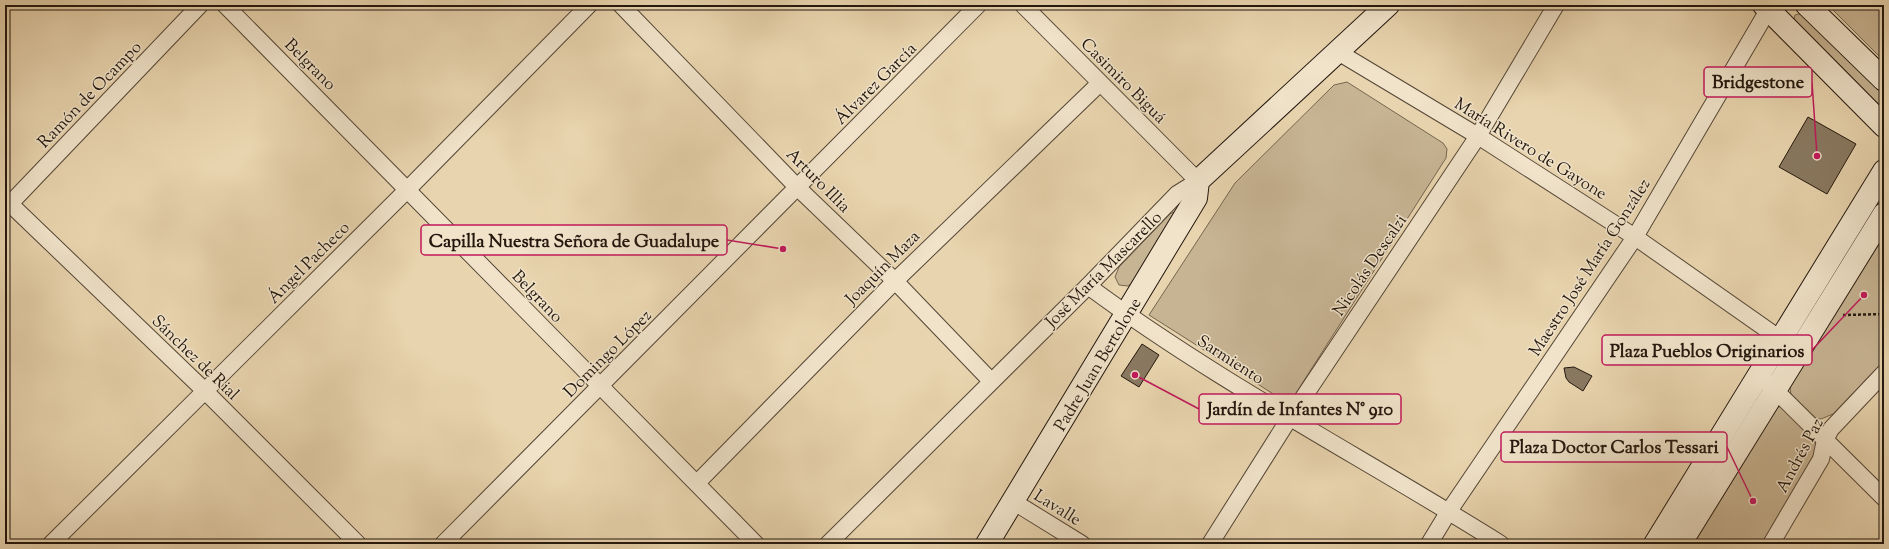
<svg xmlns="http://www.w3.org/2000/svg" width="1889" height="549" viewBox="0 0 1889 549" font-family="'Sorts Mill Goudy',serif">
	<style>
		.green { fill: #c7b493; stroke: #756650 }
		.building { fill: #897961; stroke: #23170e }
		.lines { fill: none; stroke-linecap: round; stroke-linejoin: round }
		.street-casing { stroke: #544636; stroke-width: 18 }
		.secondary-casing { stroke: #23170e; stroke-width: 24 }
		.path { stroke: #23170e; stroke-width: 2.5; stroke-dasharray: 3 2; stroke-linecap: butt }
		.street { stroke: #f0e3ca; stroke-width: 16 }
		.secondary { stroke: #f0e3ca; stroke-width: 22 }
		.labels { text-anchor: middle; stroke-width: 3; stroke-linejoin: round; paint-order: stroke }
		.street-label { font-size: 17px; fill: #23170e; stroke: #f0e3ca }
		.leader { fill: none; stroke: #c2185b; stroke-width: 1.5 }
		.callout-dot { fill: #c2185b; stroke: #f0e3ca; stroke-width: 1.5 }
		.callout { fill: #f0e3ca; stroke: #c2185b; stroke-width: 1.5 }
		.callout-label { font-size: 18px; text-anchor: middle; font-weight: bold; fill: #23170e }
	</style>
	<rect width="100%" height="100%" fill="#e8d4ae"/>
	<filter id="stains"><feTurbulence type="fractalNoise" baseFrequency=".005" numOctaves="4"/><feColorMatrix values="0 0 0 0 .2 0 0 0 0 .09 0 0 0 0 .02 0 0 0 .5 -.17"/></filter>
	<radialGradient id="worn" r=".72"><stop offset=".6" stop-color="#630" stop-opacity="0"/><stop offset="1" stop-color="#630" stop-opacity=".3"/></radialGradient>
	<g class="green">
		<path d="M1828 5H1884V61Z"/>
		<path d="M1798 14 1803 15 1884 94V109L1879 108 1794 20 1795 15Z"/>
		<path d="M1347 82 1443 143 1447 149 1446 158 1289 404 1149 315 1235 183 1334 85Z"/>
		<path d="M1175 212V217L1137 280 1128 286 1119 285 1115 277 1119 267 1171 213Z"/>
		<path d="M1884 230V361L1833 414 1821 419 1810 417 1791 396 1790 386Z"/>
		<path d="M1781 406 1813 439 1817 447 1815 458 1763 544H1691L1774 409Z"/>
	</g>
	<g class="building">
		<path d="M1808 117 1856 144 1827 194 1779 167Z"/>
		<path d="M1142 344 1159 355 1139 387 1121 376Z"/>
		<path d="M1574 367 1592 376 1583 391 1569 382 1566 378 1564 368Z"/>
	</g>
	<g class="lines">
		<g class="street-casing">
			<g id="street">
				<path d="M225 5 756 544"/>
				<path d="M621 5 798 188 895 281 991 381"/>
				<path d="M1338 52 1478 136 1635 237 1789 345"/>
				<path d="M5 199 205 391 358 544"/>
				<path d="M5 209 200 5"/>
				<path d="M1088 286C1219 383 1364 458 1501 544"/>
				<path d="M1767 382 1884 498"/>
				<path d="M697 483 895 281 1100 83"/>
				<path d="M1014 502 1082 544"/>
				<path d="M51 544 407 190 589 5"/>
				<path d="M443 544 978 5"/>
				<path d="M828 544 1088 286 1177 194 1198 181 1023 5"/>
				<path d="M1210 544 1289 419 1478 136 1556 5"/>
				<path d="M1429 544 1449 511 1635 237 1771 5"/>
				<path d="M1771 544 1821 459 1825 440 1831 429 1884 373"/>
			</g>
		</g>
		<g class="secondary-casing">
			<g id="secondary">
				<path d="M1764 5 1884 126"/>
				<path d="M1807 5 1884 80"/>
				<path d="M987 544 1196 198 1198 181 1388 5"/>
				<path d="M1655 544 1884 171"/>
				<path d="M1680 544 1884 214"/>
			</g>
		</g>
		<path class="path" d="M1843 315 1884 314"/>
		<use href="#street" class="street"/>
		<use href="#secondary" class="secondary"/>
	</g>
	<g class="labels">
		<g class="street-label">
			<text transform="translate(311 64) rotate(45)" y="6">Belgrano</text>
			<text transform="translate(1124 80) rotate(45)" y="6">Casimiro Biguá</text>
			<text transform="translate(875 83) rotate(-45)" y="6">Álvarez García</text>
			<text transform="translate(89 94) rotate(-46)" y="6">Ramón de Ocampo</text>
			<text transform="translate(1531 148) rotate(32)" y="6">María Rivero de Gayone</text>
			<text transform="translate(819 180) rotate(45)" y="6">Arturo Illia</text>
			<text transform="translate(308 262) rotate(-45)" y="6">Ángel Pacheco</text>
			<text transform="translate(1369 265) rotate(-56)" y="6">Nicolás Descalzi</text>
			<text transform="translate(882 267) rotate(-45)" y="6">Joaquín Maza</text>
			<text transform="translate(1589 267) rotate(-57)" y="6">Maestro José María González</text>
			<text transform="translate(1103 269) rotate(-45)" y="6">José María Mascarello</text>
			<text transform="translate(538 296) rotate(46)" y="6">Belgrano</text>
			<text transform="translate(607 353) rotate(-45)" y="6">Domingo López</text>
			<text transform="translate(196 357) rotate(44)" y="6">Sánchez de Rial</text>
			<text transform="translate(1231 359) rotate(33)" y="6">Sarmiento</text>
			<text transform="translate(1097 364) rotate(-59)" y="6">Padre Juan Bertolone</text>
			<text transform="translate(1799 455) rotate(-62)" y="6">Andrés Paz</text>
			<text transform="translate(1058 507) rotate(32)" y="6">Lavalle</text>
		</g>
	</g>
	<path class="leader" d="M1817 156L1812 82M783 249L727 240M1864 295L1812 350M1135 375L1199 409M1753 501L1727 447"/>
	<g class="callout-dot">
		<circle cx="1817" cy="156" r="4"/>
		<circle cx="783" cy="249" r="4"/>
		<circle cx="1864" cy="295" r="4"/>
		<circle cx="1135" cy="375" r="4"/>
		<circle cx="1753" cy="501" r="4"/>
	</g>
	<g class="callout">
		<rect x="1704" y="67" width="108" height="30" rx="4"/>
		<rect x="421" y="225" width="306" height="30" rx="4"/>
		<rect x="1602" y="335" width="210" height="30" rx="4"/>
		<rect x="1199" y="394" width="202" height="30" rx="4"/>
		<rect x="1501" y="432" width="226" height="30" rx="4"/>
	</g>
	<g class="callout-label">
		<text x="1758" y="88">Bridgestone</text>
		<text x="574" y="247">Capilla Nuestra Señora de Guadalupe</text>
		<text x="1707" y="357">Plaza Pueblos Originarios</text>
		<text x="1300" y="415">Jardín de Infantes N° 910</text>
		<text x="1614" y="453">Plaza Doctor Carlos Tessari</text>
	</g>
	<rect width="1889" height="549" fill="none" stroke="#e8d4ae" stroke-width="20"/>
	<rect x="6" y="6" width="1877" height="537" fill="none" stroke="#23170e" stroke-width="2"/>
	<rect x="10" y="10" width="1869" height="529" fill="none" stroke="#23170e"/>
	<rect width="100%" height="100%" filter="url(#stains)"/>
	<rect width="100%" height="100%" fill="url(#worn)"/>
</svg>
